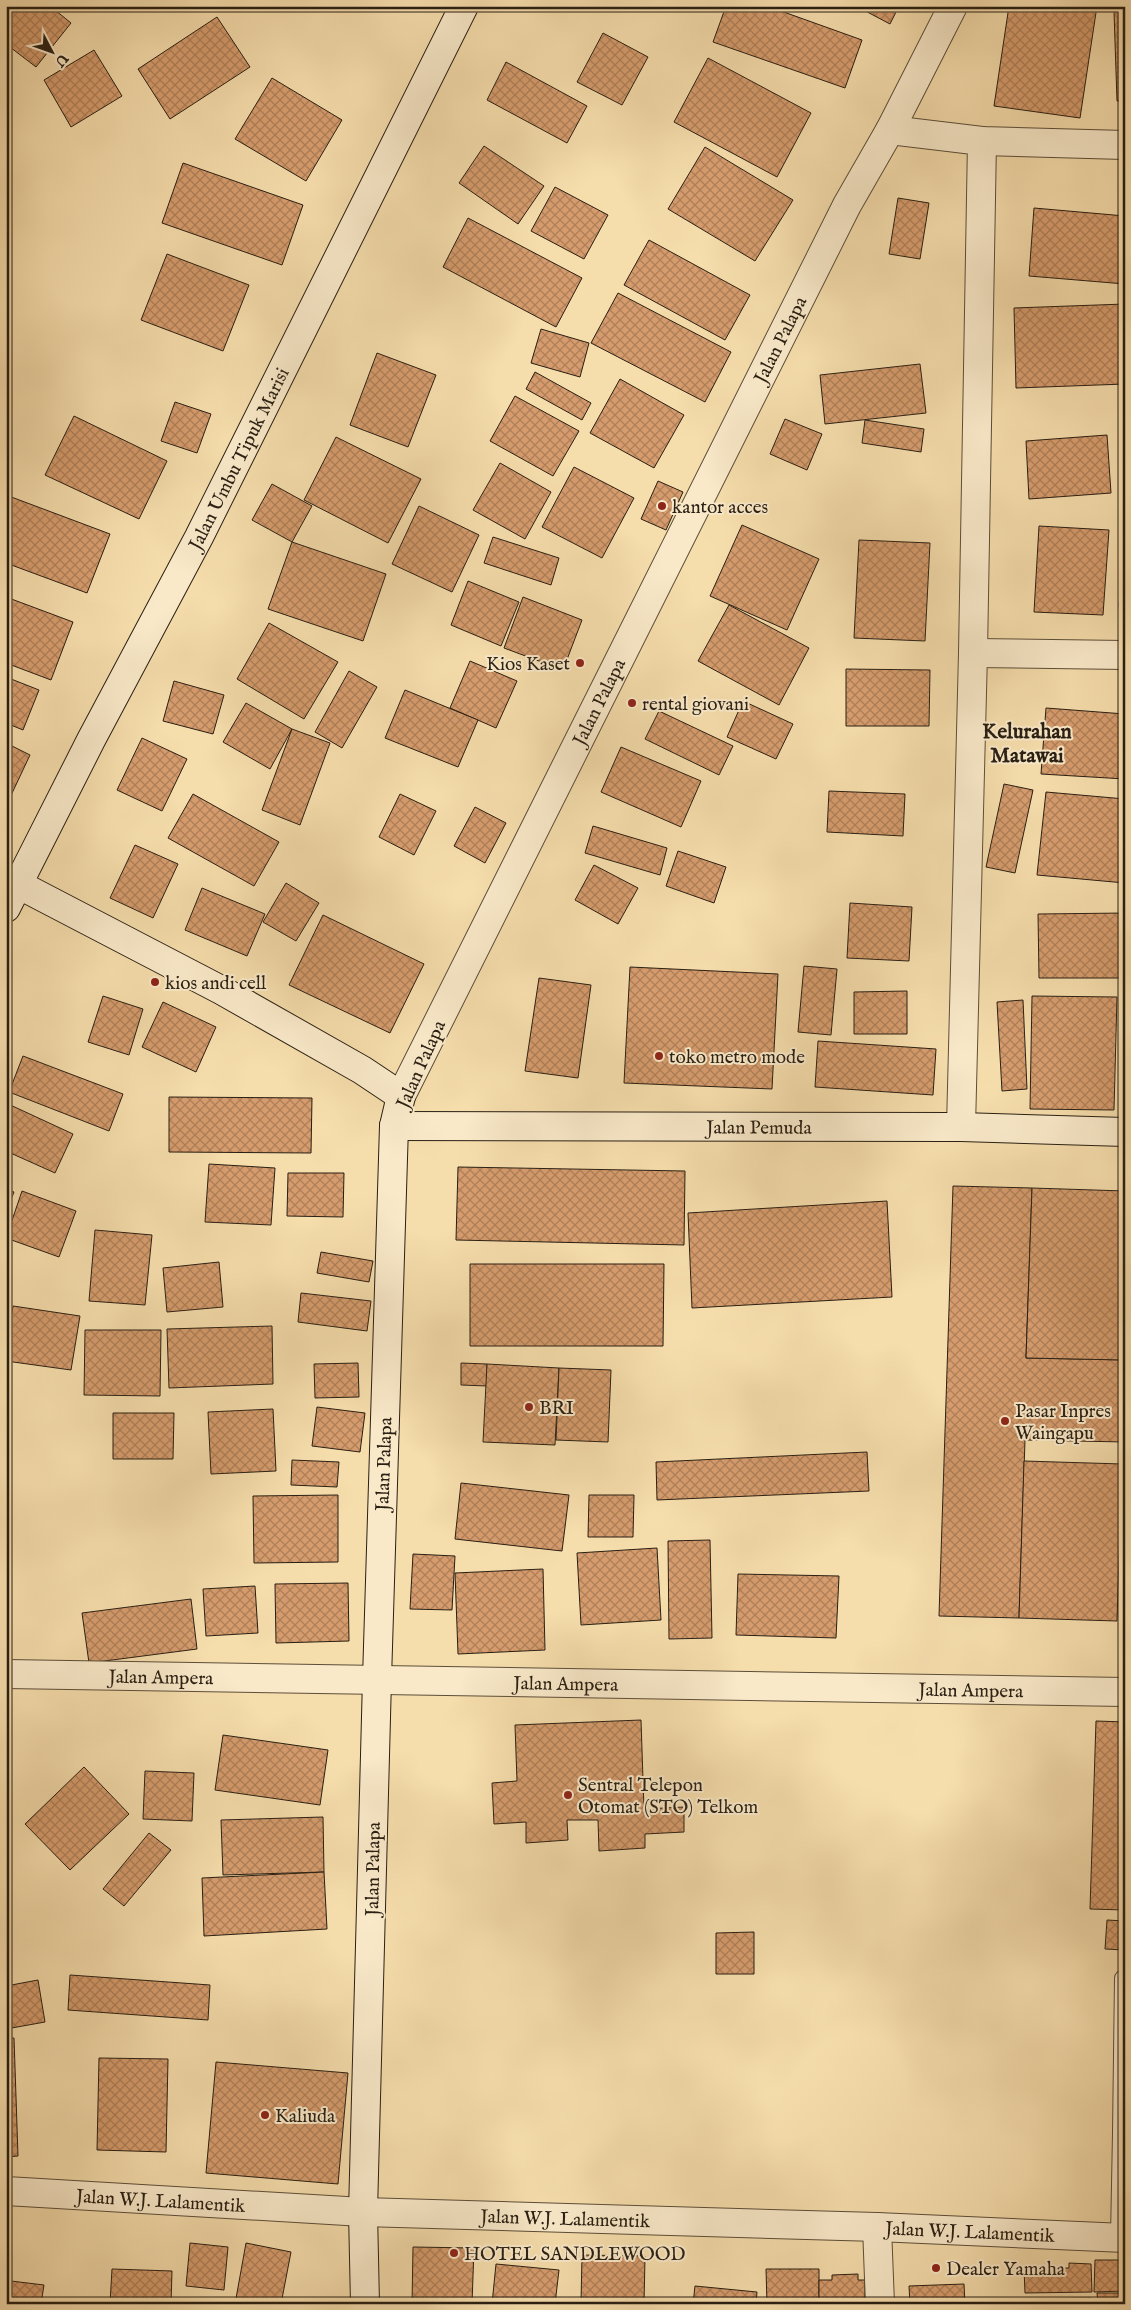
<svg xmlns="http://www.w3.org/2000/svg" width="1131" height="2310" viewBox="0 0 1131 2310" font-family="'IM FELL English',serif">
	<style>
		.building { fill: url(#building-cross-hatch); stroke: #291f13 }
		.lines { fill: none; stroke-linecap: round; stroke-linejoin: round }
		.lane-casing { stroke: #5c4e39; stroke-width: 16 }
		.street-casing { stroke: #5c4e39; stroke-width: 30 }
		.secondary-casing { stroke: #291f13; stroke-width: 30 }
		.lane { stroke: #f9e9c9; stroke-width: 14 }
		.street { stroke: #f9e9c9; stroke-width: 28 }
		.secondary { stroke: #f9e9c9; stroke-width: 28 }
		.poi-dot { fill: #8f2418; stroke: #f9e9c9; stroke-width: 2 }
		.labels { text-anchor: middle; stroke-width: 4; stroke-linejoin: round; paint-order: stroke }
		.street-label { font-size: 19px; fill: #291f13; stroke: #f9e9c9 }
		.poi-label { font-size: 19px; fill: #291f13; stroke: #f9e9c9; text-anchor: start }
		.quarter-label { font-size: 21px; font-weight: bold; fill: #291f13; stroke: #f9e9c9 }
	</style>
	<defs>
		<pattern id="building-cross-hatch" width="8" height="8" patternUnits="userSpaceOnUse" patternTransform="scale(1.25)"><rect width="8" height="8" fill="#d69c6d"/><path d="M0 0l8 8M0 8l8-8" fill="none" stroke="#ae7f58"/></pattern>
	</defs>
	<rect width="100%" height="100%" fill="#f6ddac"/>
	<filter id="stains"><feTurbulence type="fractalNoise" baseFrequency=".004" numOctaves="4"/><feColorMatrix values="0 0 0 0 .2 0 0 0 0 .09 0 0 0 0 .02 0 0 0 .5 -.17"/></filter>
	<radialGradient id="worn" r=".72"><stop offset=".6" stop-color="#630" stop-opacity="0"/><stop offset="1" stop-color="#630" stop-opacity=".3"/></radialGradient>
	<g class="building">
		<path d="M6 6H50L71 23 36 67 6 44Z"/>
		<path d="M726 6H767L862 40 845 88 713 42Z"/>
		<path d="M856 6H899L890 24Z"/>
		<path d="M1009 6H1097L1080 118 994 106Z"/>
		<path d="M1114 12H1125V101H1117Z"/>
		<path d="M217 17 250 67 170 119 138 69Z"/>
		<path d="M603 33 648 57 622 105 577 82Z"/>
		<path d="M94 50 122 96 71 127 44 80Z"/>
		<path d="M708 58 811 113 777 177 674 122Z"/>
		<path d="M506 62 587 106 567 143 487 100Z"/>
		<path d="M272 78 342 120 306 181 235 139Z"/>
		<path d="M484 146 544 186 518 224 459 183Z"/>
		<path d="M705 147 793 200 755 261 668 209Z"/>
		<path d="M183 163 303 205 282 265 162 223Z"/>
		<path d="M555 187 608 215 584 259 531 231Z"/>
		<path d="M898 198 929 203 920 259 889 254Z"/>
		<path d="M1034 208 1125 216V284L1029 276Z"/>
		<path d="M468 218 582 278 556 327 443 267Z"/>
		<path d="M649 240 750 295 725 340 624 285Z"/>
		<path d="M167 254 249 285 223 351 141 320Z"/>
		<path d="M618 293 731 352 705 402 591 343Z"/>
		<path d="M1125 304V384L1016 388 1014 308Z"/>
		<path d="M541 329 589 343 580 377 531 363Z"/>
		<path d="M377 353 436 375 408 447 350 425Z"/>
		<path d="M920 364 926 413 825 424 820 375Z"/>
		<path d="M535 372 591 403 582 420 526 389Z"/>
		<path d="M620 379 684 415 654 468 590 433Z"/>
		<path d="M515 396 579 431 553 476 490 441Z"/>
		<path d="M175 402 211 414 197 453 161 441Z"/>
		<path d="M74 416 167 461 139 519 45 475Z"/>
		<path d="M785 419 822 434 807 470 770 454Z"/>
		<path d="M865 420 924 429 921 452 862 443Z"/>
		<path d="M1107 435 1111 493 1029 499 1026 441Z"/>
		<path d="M336 437 421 479 388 543 304 500Z"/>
		<path d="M500 463 551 492 525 539 473 510Z"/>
		<path d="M574 467 634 498 602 558 542 527Z"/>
		<path d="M658 481 683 492 666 530 641 519Z"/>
		<path d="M272 484 312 506 292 542 252 520Z"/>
		<path d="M6 495 110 534 87 593 6 563Z"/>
		<path d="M419 506 479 535 452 592 392 564Z"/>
		<path d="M742 525 819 559 787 630 710 596Z"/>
		<path d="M1039 526 1109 530 1103 615 1034 612Z"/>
		<path d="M493 537 559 558 551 585 484 563Z"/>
		<path d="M859 540 930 543 925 641 854 638Z"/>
		<path d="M292 542 386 574 363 641 268 609Z"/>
		<path d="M468 581 519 602 501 646 451 625Z"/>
		<path d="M6 597 73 622 51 680 6 663Z"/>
		<path d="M523 597 582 620 563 670 504 648Z"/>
		<path d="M1119 603H1125V642H1122Z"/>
		<path d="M729 605 809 648 779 705 698 661Z"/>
		<path d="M269 623 338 662 304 719 237 679Z"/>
		<path d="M470 661 517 681 496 728 450 708Z"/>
		<path d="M846 669 930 670 929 726H846Z"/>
		<path d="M349 671 377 687 342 748 315 732Z"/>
		<path d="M6 677 39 690 23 730 6 723Z"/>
		<path d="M174 681 224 695 213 734 163 721Z"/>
		<path d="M405 690 478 720 458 767 385 738Z"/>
		<path d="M743 701 793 724 776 759 727 737Z"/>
		<path d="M246 703 292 729 270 769 223 742Z"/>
		<path d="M1046 708 1125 714V779L1041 774Z"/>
		<path d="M659 711 733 746 719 775 645 739Z"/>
		<path d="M292 729 330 743 300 825 262 810Z"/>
		<path d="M142 738 187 759 162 811 117 790Z"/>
		<path d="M6 743 30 755 6 806Z"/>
		<path d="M621 747 701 781 681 827 601 792Z"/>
		<path d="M1004 784 1033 790 1015 873 986 867Z"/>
		<path d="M829 791 905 794 903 836 827 832Z"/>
		<path d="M1046 792 1125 799V883L1037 875Z"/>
		<path d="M193 794 279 842 254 886 168 838Z"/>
		<path d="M400 794 436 811 414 855 379 837Z"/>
		<path d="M475 807 506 823 485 863 454 846Z"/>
		<path d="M593 826 667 848 660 875 585 853Z"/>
		<path d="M135 845 178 864 153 918 110 898Z"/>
		<path d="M678 851 726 867 714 903 666 886Z"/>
		<path d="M594 865 638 888 618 924 575 900Z"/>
		<path d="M286 883 319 903 296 941 263 922Z"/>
		<path d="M202 888 265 914 247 956 185 930Z"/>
		<path d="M850 903 912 907 909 961 847 958Z"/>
		<path d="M1125 913V978H1039L1038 914Z"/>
		<path d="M323 915 424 964 390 1033 289 985Z"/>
		<path d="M804 966 837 969 831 1035 798 1032Z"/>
		<path d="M630 967 778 974 772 1089 624 1083Z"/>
		<path d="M539 978 591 985 578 1078 525 1071Z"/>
		<path d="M907 991V1034H854V992Z"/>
		<path d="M103 996 143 1009 129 1055 88 1042Z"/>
		<path d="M1032 996 1117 997 1114 1110 1030 1109Z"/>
		<path d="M1023 1000 1027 1089 1002 1091 997 1002Z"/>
		<path d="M163 1002 216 1027 196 1072 142 1047Z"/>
		<path d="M1121 1013H1125L1124 1104Z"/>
		<path d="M818 1041 936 1049 933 1095 815 1087Z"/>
		<path d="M23 1056 123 1094 109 1131 9 1092Z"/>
		<path d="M169 1097 312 1098 311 1153 169 1152Z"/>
		<path d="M6 1103 73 1134 55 1173 6 1151Z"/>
		<path d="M209 1164 275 1168 271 1225 205 1222Z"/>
		<path d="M458 1167 685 1171 684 1245 456 1240Z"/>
		<path d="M288 1173H344L343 1217 287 1216Z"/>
		<path d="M953 1186 1032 1188 1026 1358 1125 1360V1442L1025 1440 1019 1618 939 1616Z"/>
		<path d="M1032 1188 1125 1191 1124 1360 1026 1358Z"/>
		<path d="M6 1189 14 1192 6 1212Z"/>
		<path d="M22 1191 76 1211 59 1257 6 1238Z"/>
		<path d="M887 1201 892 1297 692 1308 688 1213Z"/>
		<path d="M95 1230 152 1235 145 1305 89 1301Z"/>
		<path d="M321 1252 373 1261 369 1282 317 1273Z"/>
		<path d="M219 1262 223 1307 167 1312 163 1268Z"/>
		<path d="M470 1264H664L663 1346H470Z"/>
		<path d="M301 1293 371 1301 367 1331 298 1322Z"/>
		<path d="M13 1306 80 1316 71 1370 6 1361V1346Z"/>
		<path d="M272 1326 273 1384 169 1388 167 1329Z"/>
		<path d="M85 1330H161L160 1396 84 1395Z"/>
		<path d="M358 1363 359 1397 315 1398 314 1364Z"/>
		<path d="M461 1363 487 1364V1386L461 1385Z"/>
		<path d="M487 1364 559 1368 555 1445 483 1442Z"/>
		<path d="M559 1368 611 1370 608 1442 556 1440Z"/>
		<path d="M317 1407 365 1413 360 1452 312 1446Z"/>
		<path d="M273 1409 276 1471 211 1474 208 1412Z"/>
		<path d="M113 1413H174L173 1459H113Z"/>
		<path d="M867 1452 869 1491 657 1500 656 1462Z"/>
		<path d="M292 1460 339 1462 337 1487 291 1485Z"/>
		<path d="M1024 1461 1122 1464 1117 1621 1019 1618Z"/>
		<path d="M461 1483 569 1495 562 1551 455 1539Z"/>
		<path d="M338 1495V1562L254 1563 253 1496Z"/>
		<path d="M589 1495H634L633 1537H588Z"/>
		<path d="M710 1540 712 1638 669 1639 668 1541Z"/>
		<path d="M657 1548 661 1620 581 1625 577 1553Z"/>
		<path d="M413 1554 455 1556 452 1610 410 1609Z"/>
		<path d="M543 1569 545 1650 458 1654 455 1573Z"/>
		<path d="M738 1574 839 1576 836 1638 736 1635Z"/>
		<path d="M348 1583 349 1641 276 1643 275 1584Z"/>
		<path d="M255 1586 258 1633 206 1636 203 1589Z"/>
		<path d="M191 1599 197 1649 89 1663 82 1613Z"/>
		<path d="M641 1720 644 1809 684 1807V1832L645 1834V1848L599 1851 598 1820H567L568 1840 526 1843V1822L494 1824 492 1783 517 1781 515 1725Z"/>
		<path d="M1096 1721 1125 1722V1910L1090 1909Z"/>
		<path d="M223 1735 328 1750 320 1805 215 1790Z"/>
		<path d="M84 1767 129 1814 70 1870 25 1824Z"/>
		<path d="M145 1771 194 1773 192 1821 143 1819Z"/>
		<path d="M323 1817 324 1872 223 1875 221 1820Z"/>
		<path d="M149 1833 171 1850 124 1906 103 1889Z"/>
		<path d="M324 1872 327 1929 204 1936 202 1878Z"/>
		<path d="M1107 1920 1125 1921V1950L1105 1949Z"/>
		<path d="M754 1932V1974H716V1933Z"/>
		<path d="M70 1975 210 1985 208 2020 68 2010Z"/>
		<path d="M38 1980 45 2022 6 2029V1986Z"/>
		<path d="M6 2038H14L18 2156 6 2157Z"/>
		<path d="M99 2058 168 2059 166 2152 97 2150Z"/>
		<path d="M216 2062 348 2073 338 2184 206 2173Z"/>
		<path d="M190 2243 228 2247 224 2290 186 2286Z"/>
		<path d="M246 2243 291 2252 281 2304H235Z"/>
		<path d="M413 2247 474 2248 472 2304H412Z"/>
		<path d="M582 2255 645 2256 644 2304H581Z"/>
		<path d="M1095 2260H1125V2291L1094 2292Z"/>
		<path d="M1069 2263 1091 2264 1092 2292 1025 2293 1024 2269 1069 2268Z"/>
		<path d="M496 2264 559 2270 555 2304H492Z"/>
		<path d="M112 2269 172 2271 171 2304H110Z"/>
		<path d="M766 2269H819V2304H767Z"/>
		<path d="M858 2274V2280H865V2304H819V2280H832V2275Z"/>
		<path d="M11 2281 44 2285 41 2304H8Z"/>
		<path d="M964 2284 965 2304H910L909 2286Z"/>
		<path d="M695 2286 757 2292 756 2304H693Z"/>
		<path d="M1097 2293H1125V2304H1098Z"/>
		<path d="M1091 2298V2304H1024V2299Z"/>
	</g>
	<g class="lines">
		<g class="lane-casing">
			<g id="lane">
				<path d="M1125 1978H1122L1120 2133 1125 2134"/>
				<path d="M1118 2237 1120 2133"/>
			</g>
		</g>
		<g class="street-casing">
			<g id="street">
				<path d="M890 130 982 141 1125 145"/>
				<path d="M973 653 1125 655"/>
				<path id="s1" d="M401 1096 847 205 890 130 953 6"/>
				<path d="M961 1127 973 653 982 141"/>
				<path id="s2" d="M6 1674 1125 1692"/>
				<path id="s3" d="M6 2191 363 2212 877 2227 1125 2238"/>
				<path d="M877 2227 880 2304"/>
			</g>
		</g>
		<g class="secondary-casing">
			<g id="secondary">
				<path d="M6 878 221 990 362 1070 401 1096 394 1126 377 1679 363 2212 365 2304"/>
				<path id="s4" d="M6 908 91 740 199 537 464 6"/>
				<path id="s5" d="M394 1126 961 1127 1125 1132"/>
			</g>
		</g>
		<use href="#lane" class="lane"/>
		<use href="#street" class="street"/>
		<use href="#secondary" class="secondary"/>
	</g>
	<g class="poi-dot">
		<circle cx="662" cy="506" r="5"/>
		<circle cx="580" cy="663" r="5"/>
		<circle cx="632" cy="703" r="5"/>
		<circle cx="155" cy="982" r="5"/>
		<circle cx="659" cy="1056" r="5"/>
		<circle cx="529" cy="1407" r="5"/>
		<circle cx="1005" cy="1421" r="5"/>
		<circle cx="568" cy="1795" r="5"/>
		<circle cx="265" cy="2115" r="5"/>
		<circle cx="454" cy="2253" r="5"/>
		<circle cx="936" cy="2268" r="5"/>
	</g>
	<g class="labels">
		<g class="street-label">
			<text dy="7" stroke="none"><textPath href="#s1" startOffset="846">Jalan Palapa</textPath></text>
			<text dy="7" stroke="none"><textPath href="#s4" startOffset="506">Jalan Umbu Tipuk Marisi</textPath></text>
			<text dy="7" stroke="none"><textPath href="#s1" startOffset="441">Jalan Palapa</textPath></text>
			<text transform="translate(420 1064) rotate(-66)" y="7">Jalan Palapa</text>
			<text dy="7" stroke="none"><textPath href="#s5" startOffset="365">Jalan Pemuda</textPath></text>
			<text transform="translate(383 1464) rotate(-88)" y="7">Jalan Palapa</text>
			<text dy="7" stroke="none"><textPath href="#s2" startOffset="155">Jalan Ampera</textPath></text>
			<text dy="7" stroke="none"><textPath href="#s2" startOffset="560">Jalan Ampera</textPath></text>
			<text dy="7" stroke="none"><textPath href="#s2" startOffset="965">Jalan Ampera</textPath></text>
			<text transform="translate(372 1869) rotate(-89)" y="7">Jalan Palapa</text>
			<text dy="7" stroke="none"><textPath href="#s3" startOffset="155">Jalan W.J. Lalamentik</textPath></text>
			<text dy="7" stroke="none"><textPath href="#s3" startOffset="560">Jalan W.J. Lalamentik</textPath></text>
			<text dy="7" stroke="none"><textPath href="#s3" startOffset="965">Jalan W.J. Lalamentik</textPath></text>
		</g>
		<g class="poi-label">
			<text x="672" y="513">kantor acces</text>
			<text x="570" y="670" text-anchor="end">Kios Kaset</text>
			<text x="642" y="710">rental giovani</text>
			<text x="165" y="989">kios andi cell</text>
			<text x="669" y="1063">toko metro mode</text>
			<text x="539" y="1414">BRI</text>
			<text x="1015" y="1417">Pasar Inpres<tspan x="1015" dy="22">Waingapu</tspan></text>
			<text x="578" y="1791">Sentral Telepon<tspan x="578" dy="22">Otomat (STO) Telkom</tspan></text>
			<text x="275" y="2122">Kaliuda</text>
			<text x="464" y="2260">HOTEL SANDLEWOOD</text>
			<text x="946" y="2275">Dealer Yamaha</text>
		</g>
		<g class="quarter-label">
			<text x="1027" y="738">Kelurahan<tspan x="1027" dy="24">Matawai</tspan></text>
		</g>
	</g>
	<rect width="1131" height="2310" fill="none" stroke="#f6ddac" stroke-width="25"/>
	<rect x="8" y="8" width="1116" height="2295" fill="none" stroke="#291f13" stroke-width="2.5"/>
	<rect x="12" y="12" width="1106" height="2285" fill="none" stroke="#291f13"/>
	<g transform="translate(52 52) rotate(131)" stroke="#f9e9c9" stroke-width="4" paint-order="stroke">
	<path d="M0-4L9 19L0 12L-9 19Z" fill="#291f13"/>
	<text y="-8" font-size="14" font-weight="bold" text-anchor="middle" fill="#291f13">U</text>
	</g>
	<rect width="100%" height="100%" filter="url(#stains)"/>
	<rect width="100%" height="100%" fill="url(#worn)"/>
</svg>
